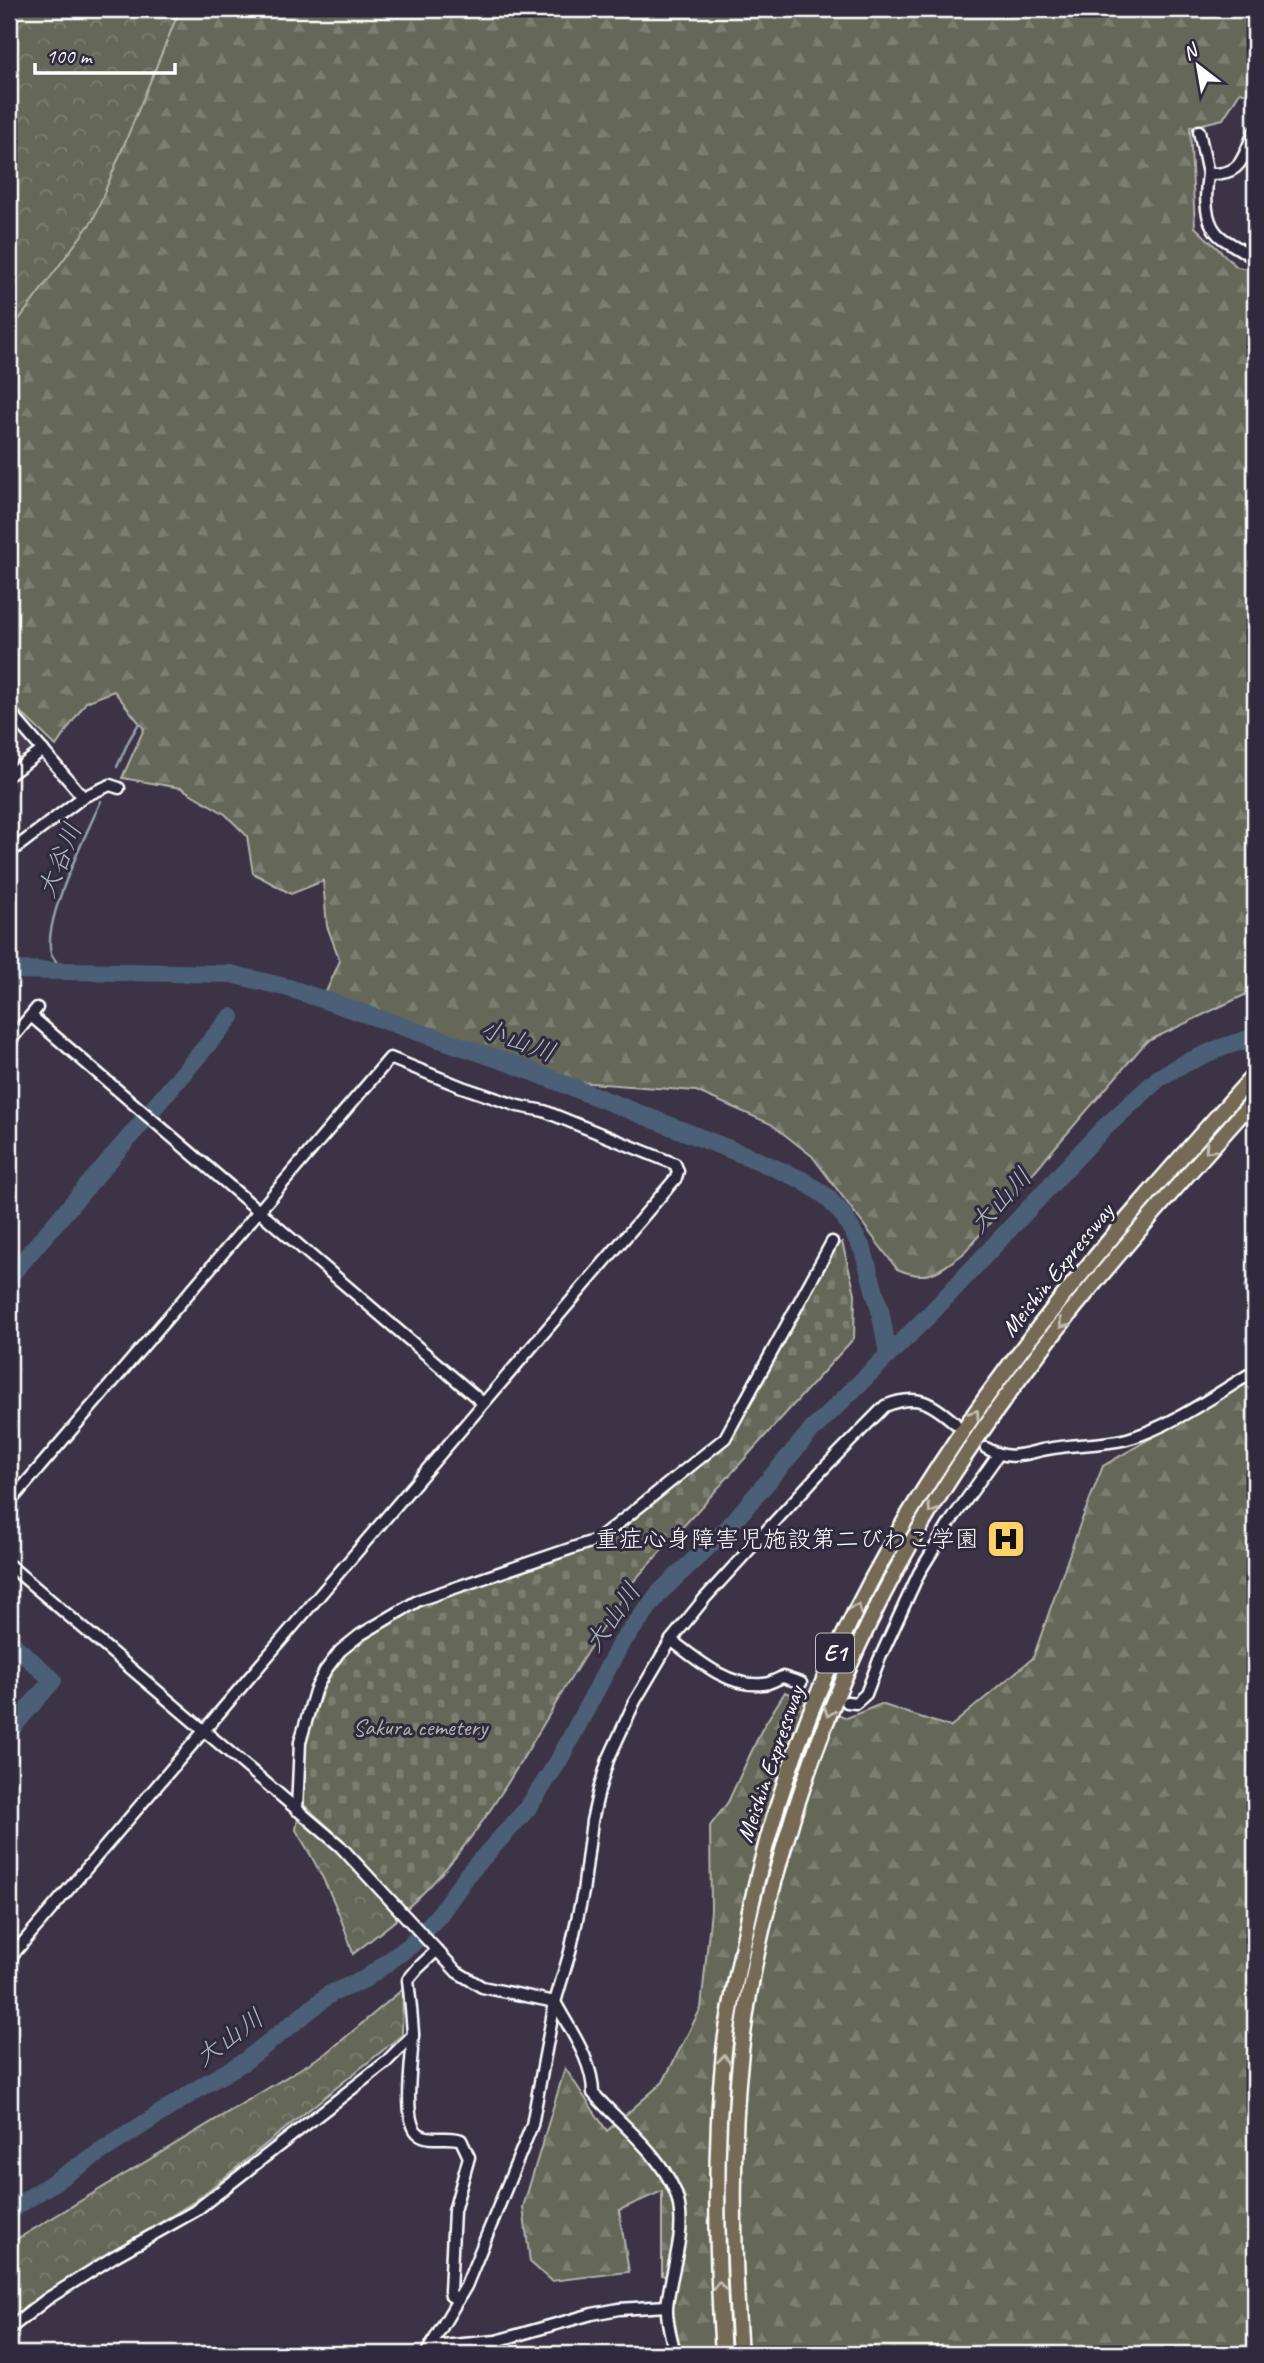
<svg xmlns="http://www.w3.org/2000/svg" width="1264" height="2363" viewBox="0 0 1264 2363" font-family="Caveat,'Klee One',sans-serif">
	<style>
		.built { fill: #4c3e51 }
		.forest { fill: url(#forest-firs); stroke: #b2b3ac; stroke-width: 2 }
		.cemetery { fill: url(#cemetery-stones); stroke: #b2b3ac; stroke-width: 2 }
		.park { fill: url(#park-crowns); stroke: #b2b3ac; stroke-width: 2 }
		.water { fill: url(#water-ripples); stroke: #939fad; stroke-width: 2 }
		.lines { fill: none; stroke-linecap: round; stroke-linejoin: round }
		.stream { stroke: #939fad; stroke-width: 2.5 }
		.river { stroke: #4b5f76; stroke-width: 18 }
		.minor-tunnel { stroke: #504758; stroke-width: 10; stroke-dasharray: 10 5; stroke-linecap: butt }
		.minor-casing { stroke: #fff; stroke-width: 15 }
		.highway-casing { stroke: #fff; stroke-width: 19 }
		.minor { stroke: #2f2a3d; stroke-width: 10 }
		.highway { stroke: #756a55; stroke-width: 14 }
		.oneway { stroke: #c1bcb2 }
		.labels { text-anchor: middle; stroke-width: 6; stroke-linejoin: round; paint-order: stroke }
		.shield { fill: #2f2a3d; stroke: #c1bfc5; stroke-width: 2 }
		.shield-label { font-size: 23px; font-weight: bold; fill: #fff }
		.street-label { font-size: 24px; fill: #fff; stroke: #2f2a3d }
		.poi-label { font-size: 24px; fill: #fff; stroke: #2f2a3d; text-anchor: end }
		.park-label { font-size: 24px; fill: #b2b3ac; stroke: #2f2a3d }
		.water-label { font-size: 26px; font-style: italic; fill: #aeb7c1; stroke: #2f2a3d }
	</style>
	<defs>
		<pattern id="forest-firs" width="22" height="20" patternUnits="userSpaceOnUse" patternTransform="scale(1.75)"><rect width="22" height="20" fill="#656759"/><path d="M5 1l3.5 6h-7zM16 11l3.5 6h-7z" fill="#7c7e72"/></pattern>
		<pattern id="cemetery-stones" width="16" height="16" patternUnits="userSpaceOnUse" patternTransform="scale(1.75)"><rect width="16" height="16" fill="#656759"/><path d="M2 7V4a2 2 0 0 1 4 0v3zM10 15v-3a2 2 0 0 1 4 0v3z" fill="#7c7e72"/></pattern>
		<pattern id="park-crowns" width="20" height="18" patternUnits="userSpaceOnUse" patternTransform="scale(1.75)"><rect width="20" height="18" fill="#656759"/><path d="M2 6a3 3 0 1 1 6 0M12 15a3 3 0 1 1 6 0" fill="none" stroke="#7c7e72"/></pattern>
		<pattern id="water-ripples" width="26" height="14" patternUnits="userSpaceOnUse" patternTransform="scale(1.75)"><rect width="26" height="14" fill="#4b5f76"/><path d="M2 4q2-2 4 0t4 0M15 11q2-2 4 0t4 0" fill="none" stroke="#66778b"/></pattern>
	</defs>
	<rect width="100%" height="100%" fill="#3c3346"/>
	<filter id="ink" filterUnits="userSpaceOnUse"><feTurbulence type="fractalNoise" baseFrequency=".0143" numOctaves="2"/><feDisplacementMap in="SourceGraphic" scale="14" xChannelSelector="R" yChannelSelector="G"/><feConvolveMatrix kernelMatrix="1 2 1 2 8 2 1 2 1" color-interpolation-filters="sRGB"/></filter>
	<g filter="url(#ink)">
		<path class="built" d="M9 717 32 752 9 769Z"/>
		<g class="forest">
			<path d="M9 9H1255V96L1240 92 1223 119 1190 127 1195 227 1237 267 1255 270V990L1146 1042 963 1254C938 1271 929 1283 897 1269L812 1156 771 1124 696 1091 577 1082 325 994 340 961 327 926 323 881 291 894 253 873 247 836 225 814 181 788 122 778 144 729 114 691 86 702 56 746 9 701Z"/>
			<path d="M1255 1378V2354H678L671 2309 676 2281 662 2275V2191L619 2210 629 2272 551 2281 530 2262 523 2207 565 2068 607 2131 663 2082 701 2008 711 1910 710 1826 728 1802 762 1729 785 1692 847 1718 881 1704 950 1727 1033 1658 1079 1527 1103 1466Z"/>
		</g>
		<path class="cemetery" d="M842 1242 855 1293 854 1338 632 1583C603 1626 575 1670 549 1715 508 1784 467 1855 406 1909L342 1839 304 1805V1742L328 1677 342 1657 359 1641 420 1604 603 1542 728 1440 837 1245Z"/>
		<g class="park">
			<path d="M9 9H180L93 220 9 333Z"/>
			<path d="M298 1818 337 1850 396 1914V1920L353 1954C340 1910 320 1869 296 1830Z"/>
			<path d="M403 1989 402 2035 195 2201 33 2301 9 2319V2244L328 2052Z"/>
		</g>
		<path class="water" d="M1255 1258V1334L1245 1287Z"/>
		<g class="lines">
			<g class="stream">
				<path d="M117 767 129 740 138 725"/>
				<path d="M63 971C60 966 53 959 51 953 42 921 87 833 101 801"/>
			</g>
			<g class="river">
				<path d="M9 970 231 974 289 988 513 1064 752 1158 802 1180 826 1196 844 1216 863 1250 880 1310 888 1353"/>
				<path d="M152 1110 231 1017"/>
				<path d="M9 1277 144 1120"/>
				<path d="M9 1641 53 1680 9 1731"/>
				<path d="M9 2211 204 2085 245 2061 330 1994 365 1979 411 1945 439 1915 468 1874 527 1809 558 1762 620 1645 660 1592 728 1528 809 1433 932 1312 1102 1130 1159 1078 1179 1066 1220 1048 1248 1039 1255 1040"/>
			</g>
			<path class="minor-tunnel" d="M801 1683 840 1699"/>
			<g class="minor-casing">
				<g id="minor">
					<path d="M1199 131 1208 174"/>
					<path d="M1255 131C1241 158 1244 175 1208 174 1205 194 1203 224 1222 238 1233 246 1245 251 1255 260"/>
					<path d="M9 711 83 797"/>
					<path d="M9 775 43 750"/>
					<path d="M9 853 83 797 110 785 119 788"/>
					<path d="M31 1016 483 1403"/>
					<path d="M9 1042 37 1008"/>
					<path d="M986 1448C1013 1463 1025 1452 1053 1448 1078 1444 1103 1445 1127 1439 1171 1427 1216 1394 1255 1371"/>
					<path d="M9 1503 390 1058 462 1087 518 1106 544 1111 675 1164 678 1171 676 1178 9 1959"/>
					<path d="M9 1565 340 1846 457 1972 482 1987 555 2002C570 2030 593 2061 593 2093 621 2125 657 2150 675 2191 690 2229 670 2269 667 2307 666 2322 672 2339 675 2354"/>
					<path d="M671 1640C696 1659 729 1688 763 1684 770 1684 776 1679 783 1677L801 1683"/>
					<path d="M847 1702 856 1703 866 1694 879 1660 919 1573 951 1521 998 1455"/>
					<path d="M297 1810 300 1742 315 1691 325 1671 340 1651 360 1635 419 1600 599 1539 725 1438 832 1242"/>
					<path d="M436 1951 418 1968 408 1980C410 1998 412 2016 413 2034 413 2054 401 2122 419 2134 431 2142 449 2135 461 2140L469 2157 454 2211 450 2291 451 2296 458 2300"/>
					<path d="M9 2329 47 2299 115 2256 195 2211 385 2063 413 2035"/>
					<path d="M431 2347 496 2341 592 2314 619 2309 667 2306"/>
					<path d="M426 2354 466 2286 532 2125 555 2002 570 1952 583 1892 592 1821 599 1790 608 1760 635 1701 671 1640 705 1598 823 1469 885 1406C917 1393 931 1402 955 1423"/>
				</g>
			</g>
			<g class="highway-casing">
				<g id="highway">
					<path d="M723 2354C716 2254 714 2152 724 2051 728 2016 736 1980 743 1945 763 1838 797 1735 843 1637 942 1425 1101 1246 1255 1074"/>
					<path d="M740 2354C733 2253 730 2152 741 2051 748 1986 763 1920 781 1857 809 1757 847 1662 896 1570 990 1396 1124 1244 1255 1099"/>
				</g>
			</g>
			<use href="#minor" class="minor"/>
			<use href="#highway" class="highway"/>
		</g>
		<defs><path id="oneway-chevron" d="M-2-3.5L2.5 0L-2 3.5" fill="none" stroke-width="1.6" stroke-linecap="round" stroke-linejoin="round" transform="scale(1.75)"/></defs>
		<g class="oneway">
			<use href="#oneway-chevron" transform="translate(1209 1149) rotate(133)"/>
			<use href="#oneway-chevron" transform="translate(1063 1324) rotate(128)"/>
			<use href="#oneway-chevron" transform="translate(975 1414) rotate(-55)"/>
			<use href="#oneway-chevron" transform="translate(932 1509) rotate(121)"/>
			<use href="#oneway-chevron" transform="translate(857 1608) rotate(-62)"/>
			<use href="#oneway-chevron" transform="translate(829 1712) rotate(111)"/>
			<use href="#oneway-chevron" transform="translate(724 2059) rotate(-85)"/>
			<use href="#oneway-chevron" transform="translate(719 2286) rotate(-92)"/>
		</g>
	</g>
	<defs>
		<g id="hospital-square" transform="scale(2.0125)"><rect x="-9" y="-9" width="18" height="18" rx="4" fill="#ffd166" stroke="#2f2a3d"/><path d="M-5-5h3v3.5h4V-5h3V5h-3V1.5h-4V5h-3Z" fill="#111"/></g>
	</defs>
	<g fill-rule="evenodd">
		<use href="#hospital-square" x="1006" y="1539"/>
	</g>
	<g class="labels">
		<rect class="shield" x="816" y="1633.5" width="38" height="39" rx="5"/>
		<g class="shield-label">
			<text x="835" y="1661">E1</text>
		</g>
		<g class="street-label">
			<text transform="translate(1057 1270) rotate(-51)" y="8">Meishin Expressway</text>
			<text transform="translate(770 1764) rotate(-71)" y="8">Meishin Expressway</text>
		</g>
		<g class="poi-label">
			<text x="979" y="1547">重症心身障害児施設第二びわこ学園</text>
		</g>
		<g class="park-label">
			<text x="420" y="1735">Sakura cemetery</text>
		</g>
		<g class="water-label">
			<text transform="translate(59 860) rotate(-68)" y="9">大谷川</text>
			<text transform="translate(518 1040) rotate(20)" y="9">小山川</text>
			<text transform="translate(1000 1200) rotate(-47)" y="9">大山川</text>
			<text transform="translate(612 1617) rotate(-55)" y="9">大山川</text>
			<text transform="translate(229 2037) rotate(-36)" y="9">大山川</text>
		</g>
	</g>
	<rect width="1264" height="2363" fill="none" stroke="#2f2a3d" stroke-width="35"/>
	<rect x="18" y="18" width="1229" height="2328" fill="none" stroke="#fff" stroke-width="2.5" filter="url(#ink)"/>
	<g transform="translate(1198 66) rotate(329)" stroke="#2f2a3d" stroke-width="5" paint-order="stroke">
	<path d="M0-5L12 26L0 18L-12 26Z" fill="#ffffff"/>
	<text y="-10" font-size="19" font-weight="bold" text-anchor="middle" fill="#ffffff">N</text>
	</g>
	<path d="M35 63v10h140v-10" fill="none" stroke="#ffffff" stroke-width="3.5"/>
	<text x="46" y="63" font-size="21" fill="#ffffff" stroke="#2f2a3d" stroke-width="5" paint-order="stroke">100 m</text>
</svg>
